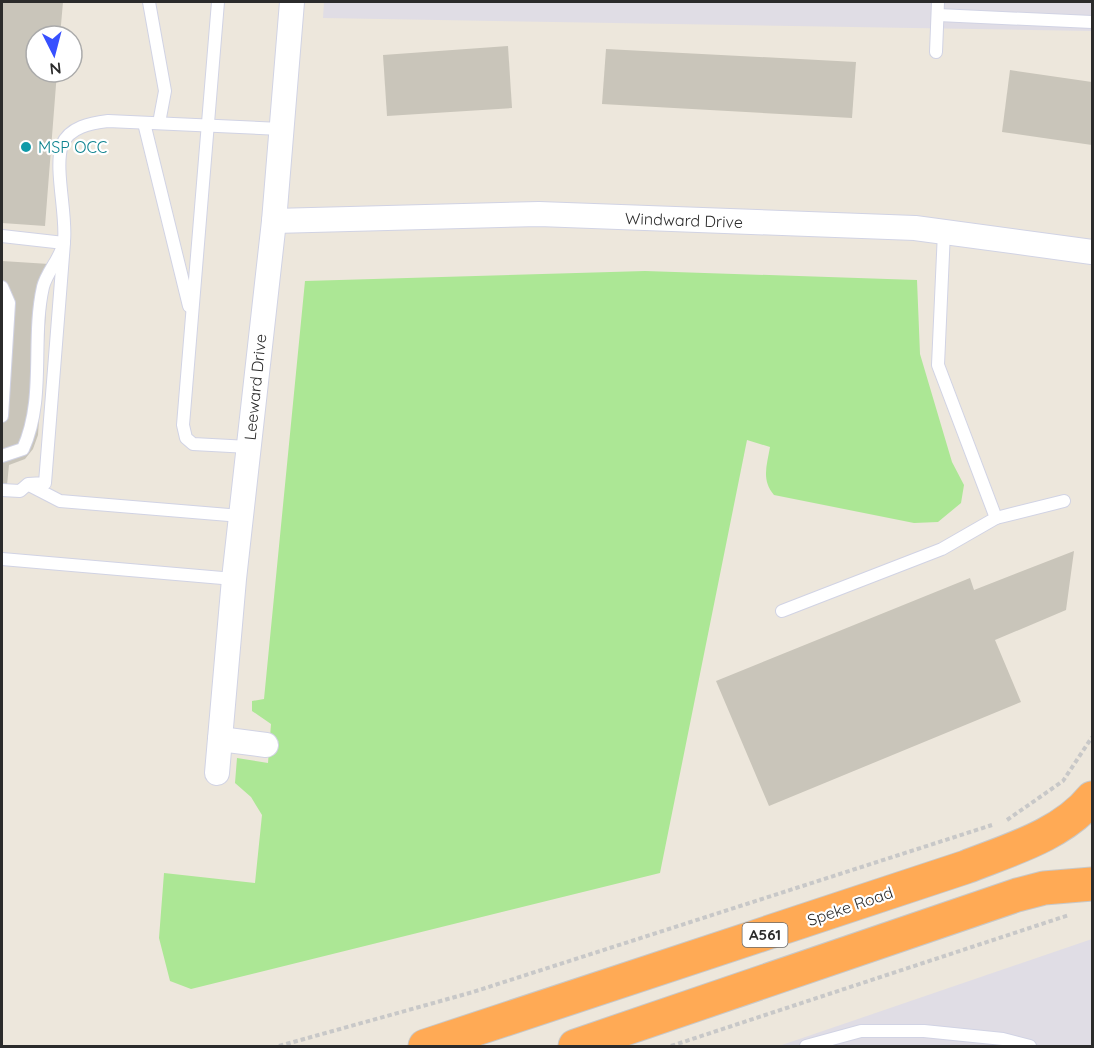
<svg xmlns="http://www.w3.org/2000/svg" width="1094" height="1048" viewBox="0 0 1094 1048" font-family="Quicksand,sans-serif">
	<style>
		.industrial { fill: #e0dde5 }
		.green { fill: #ace795 }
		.building { fill: #c9c5ba }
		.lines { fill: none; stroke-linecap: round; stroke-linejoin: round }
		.lane-casing { stroke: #d1d3e4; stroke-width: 14 }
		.street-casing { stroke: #d1d3e4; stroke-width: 26 }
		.highway-casing { stroke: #c8c8c8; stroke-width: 35 }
		.path { stroke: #c8c8c8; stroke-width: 4; stroke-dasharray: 4.5 3; stroke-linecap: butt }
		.lane { stroke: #fff; stroke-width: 12 }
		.street { stroke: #fff; stroke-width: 24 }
		.highway { stroke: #fa5; stroke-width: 33 }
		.culture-dot { fill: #0f9aa8; stroke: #fff; stroke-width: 2 }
		.labels { text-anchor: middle; stroke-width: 4.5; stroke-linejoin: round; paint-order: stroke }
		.shield { fill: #fff; stroke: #6b6b6b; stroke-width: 1.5 }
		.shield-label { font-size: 15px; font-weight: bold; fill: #2b2b2b }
		.culture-label { font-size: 16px; fill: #0d838f; stroke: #fff; text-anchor: start }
		.street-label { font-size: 16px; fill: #2b2b2b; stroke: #fff }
	</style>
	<rect width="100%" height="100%" fill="#ede7dc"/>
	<g class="industrial">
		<path d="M324 2H1092V31L323 18Z"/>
		<path d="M1092 939V1046H779Z"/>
	</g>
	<path class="green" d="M645 271 917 280 920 354 952 462 964 485 961 503 938 522 914 523 774 495C761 480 767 465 770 447L747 440 660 873 191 989 170 981 159 938 164 873 255 883 262 815 251 797 235 783 237 758 268 763 271 724 252 711V701L264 699 305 281Z"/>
	<g class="building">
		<path d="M2 2H63L60 36H36V72H57L45 226 2 223Z"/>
		<path d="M508 46 512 108 387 116 383 55Z"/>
		<path d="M606 49 856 62 852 118 602 104Z"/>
		<path d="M1010 70 1092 82V145L1002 132Z"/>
		<path d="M2 261 49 264 38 435 33 449 25 459 9 465 7 485 2 484Z"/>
		<path d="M1074 551 1066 610 995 640 1021 702 769 806 716 681 970 578 974 590Z"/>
	</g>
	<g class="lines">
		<g class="lane-casing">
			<g id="lane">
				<path d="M149 2 165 91 159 123"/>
				<path d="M218 2 183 425 186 438 193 444 249 447"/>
				<path d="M938 15 1092 22"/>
				<path d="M936 52 938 2"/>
				<path d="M144 123 189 306"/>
				<path d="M2 236 64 243 45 483 28 484 20 491 2 490"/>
				<path d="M2 287 9 303 2 416"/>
				<path d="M2 456 23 449C46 398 31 340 43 287 47 271 62 257 64 241 67 215 54 168 62 145 69 127 91 123 108 121L281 129"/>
				<path d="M29 485 60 501 241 516"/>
				<path d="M996 518 1064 501"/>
				<path d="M2 559 234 579"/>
				<path d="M782 611 942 549 996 518 938 365 944 232"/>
				<path d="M806 1046 861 1031H924L1003 1039 1030 1046"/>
			</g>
		</g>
		<g class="street-casing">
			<g id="street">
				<path d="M274 221 539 214 915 228 1092 252"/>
				<path d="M220 739 266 745"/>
				<path d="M217 773 234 579 274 221 292 2"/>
			</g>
		</g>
		<g class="highway-casing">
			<g id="highway">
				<path d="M425 1046 966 867C1009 850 1062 835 1092 798"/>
				<path d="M575 1046 1017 895 1044 888 1092 884"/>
			</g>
		</g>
		<g class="path">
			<path d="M1007 820 1063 781 1092 737"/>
			<path d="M279 1046 473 992 992 825"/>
			<path d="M671 1046 1069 915"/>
		</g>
		<use href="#lane" class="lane"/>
		<use href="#street" class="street"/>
		<use href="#highway" class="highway"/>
	</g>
	<circle class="culture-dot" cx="26" cy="147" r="6"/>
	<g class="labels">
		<rect class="shield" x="742.5" y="923" width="45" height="24" rx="4.5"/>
		<g class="shield-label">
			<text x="765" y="940">A561</text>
		</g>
		<g class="culture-label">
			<text x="38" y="153">MSP OCC</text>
		</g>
		<g class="street-label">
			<text transform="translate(684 220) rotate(2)" y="6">Windward Drive</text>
			<text transform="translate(255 387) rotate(-84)" y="6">Leeward Drive</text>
			<text transform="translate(850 906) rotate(-19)" y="6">Speke Road</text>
		</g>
	</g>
	<rect width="1094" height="1048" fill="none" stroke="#2b2b2b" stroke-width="6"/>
	<g transform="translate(54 54) rotate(174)"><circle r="28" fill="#ffffff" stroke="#aaaaaa" stroke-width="1.5"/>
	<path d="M0-4.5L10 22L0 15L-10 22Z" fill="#3750ff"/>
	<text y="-9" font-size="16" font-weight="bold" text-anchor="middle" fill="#2b2b2b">N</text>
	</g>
</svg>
